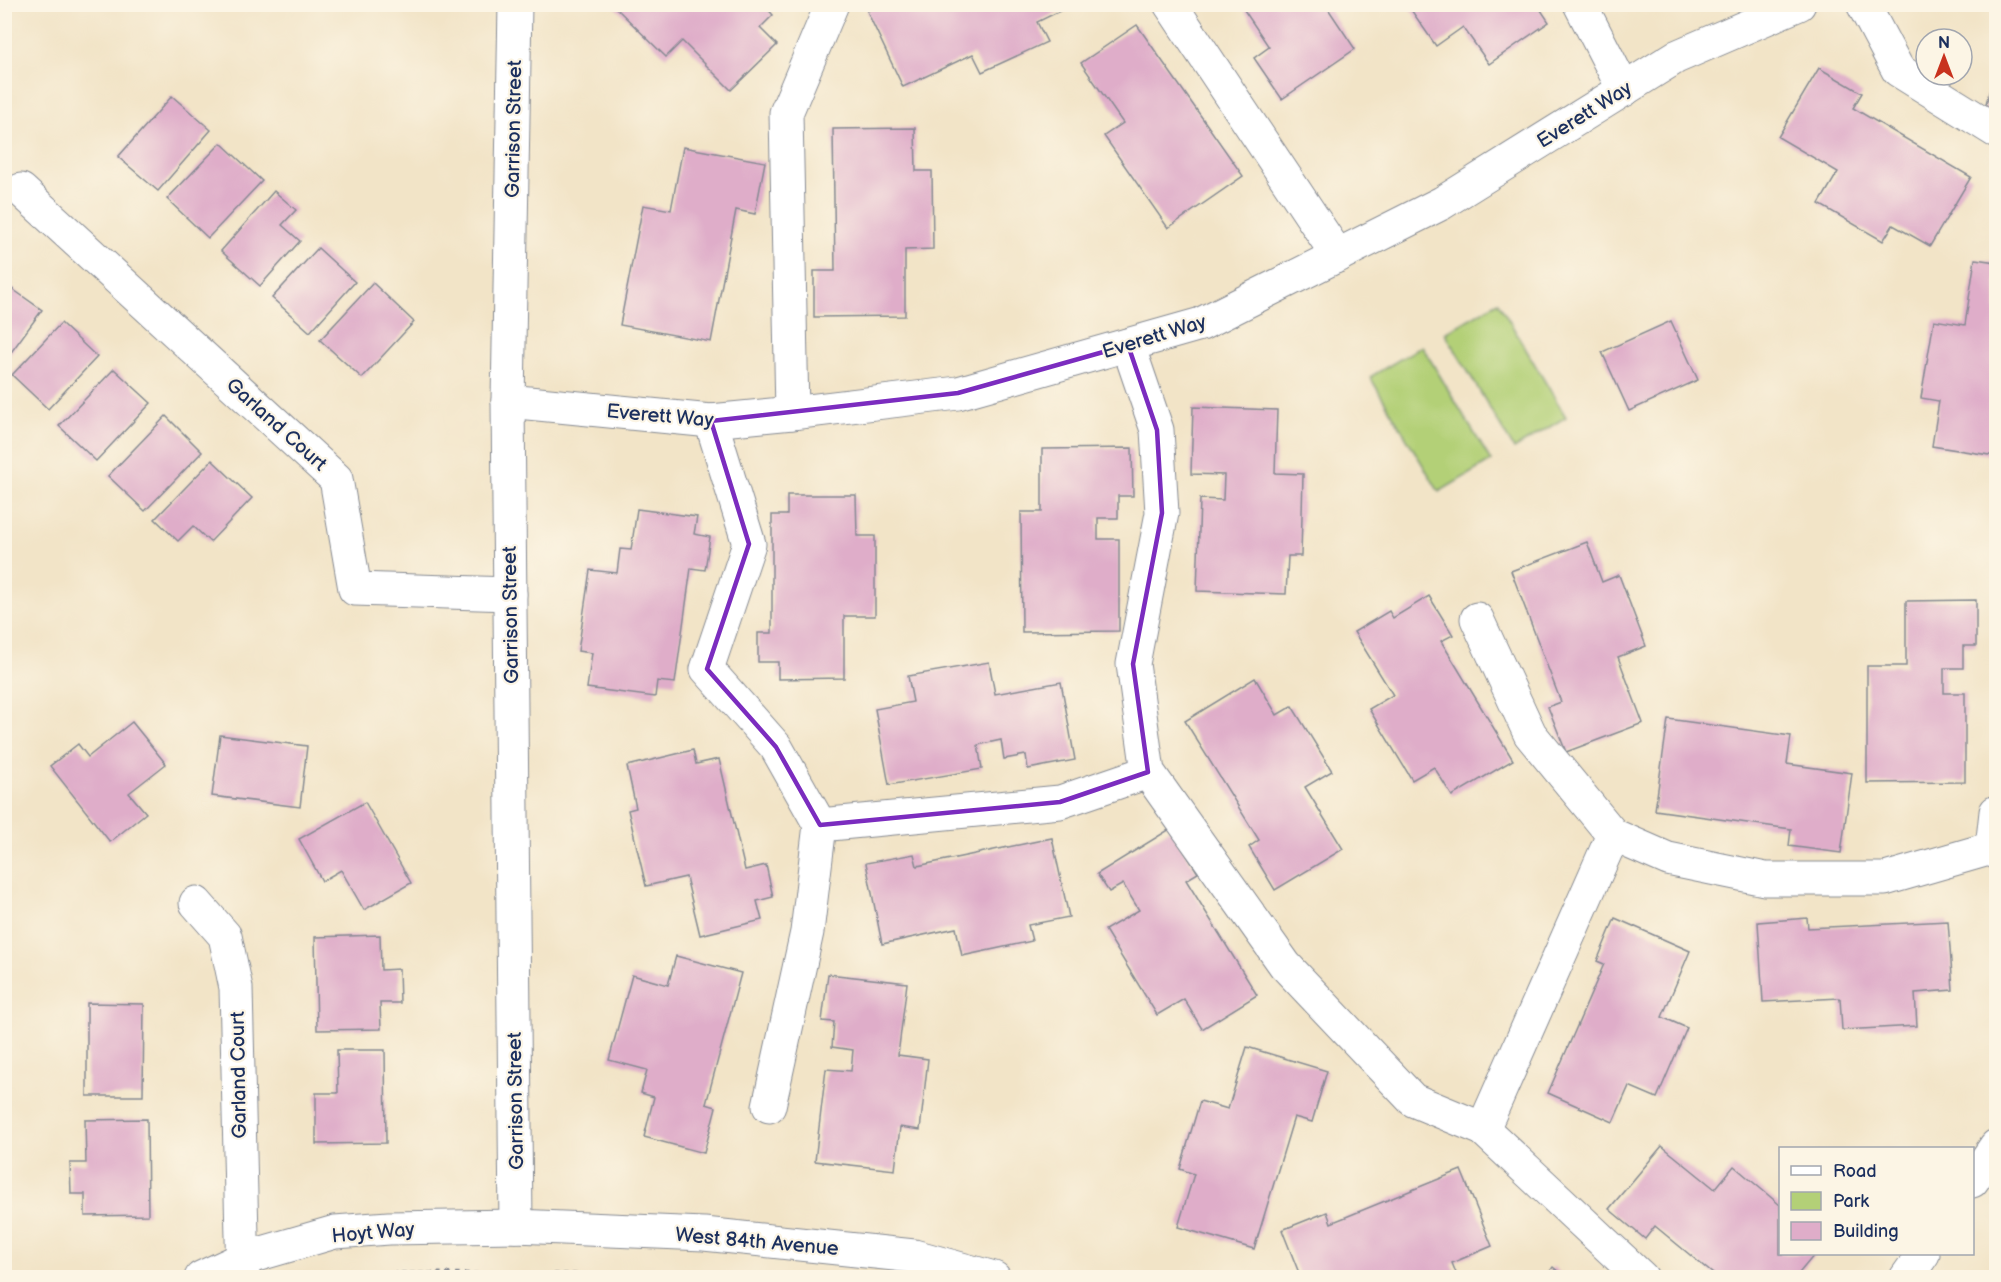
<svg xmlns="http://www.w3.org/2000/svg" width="2001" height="1282" viewBox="0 0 2001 1282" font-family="'Balsamiq Sans',sans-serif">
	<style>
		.green { fill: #b3d077; stroke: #67806a; stroke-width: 1.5 }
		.building { fill: #dfadc9 }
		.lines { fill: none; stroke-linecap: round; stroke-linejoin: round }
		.street-casing { stroke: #868a92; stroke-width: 35 }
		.secondary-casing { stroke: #868a92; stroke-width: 35 }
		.path { stroke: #868a92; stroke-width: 4; stroke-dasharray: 4.5 4.5; stroke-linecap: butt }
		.street { stroke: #fff; stroke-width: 33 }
		.secondary { stroke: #fff; stroke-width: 33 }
		.marked { fill: none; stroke: #7b2cbf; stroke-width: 4.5; stroke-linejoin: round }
		.labels { text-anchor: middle; stroke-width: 4.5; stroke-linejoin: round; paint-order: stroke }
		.street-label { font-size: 20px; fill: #1b2f5e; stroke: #fcf5e5 }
	</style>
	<rect width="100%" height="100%" fill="#fcf5e5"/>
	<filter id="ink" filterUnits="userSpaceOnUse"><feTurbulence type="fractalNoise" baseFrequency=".0167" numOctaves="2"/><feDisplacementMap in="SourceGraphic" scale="12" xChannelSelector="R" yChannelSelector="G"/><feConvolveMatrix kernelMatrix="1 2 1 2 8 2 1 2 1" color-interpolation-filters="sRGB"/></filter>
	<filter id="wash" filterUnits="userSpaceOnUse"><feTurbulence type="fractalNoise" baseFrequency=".008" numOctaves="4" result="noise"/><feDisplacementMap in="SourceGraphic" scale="24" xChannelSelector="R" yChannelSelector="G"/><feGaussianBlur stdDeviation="1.35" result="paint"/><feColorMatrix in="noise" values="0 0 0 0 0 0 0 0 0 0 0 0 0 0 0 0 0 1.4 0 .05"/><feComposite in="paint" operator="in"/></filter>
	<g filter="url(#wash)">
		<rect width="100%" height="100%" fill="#f2e4c7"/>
		<g class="green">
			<path d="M1498 302 1566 417 1514 449 1445 333Z"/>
			<path d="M1422 346 1491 461 1439 492 1370 377Z"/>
		</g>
		<g id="blocks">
			<g class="building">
				<path d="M612 4H737L741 8 744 4H763L773 15 760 28 777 45 731 90 682 41 666 57Z"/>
				<path d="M881 4H1074L1037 22 1047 42 982 72 973 54 903 87 867 11Z"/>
				<path d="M1240 4H1325L1355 49 1282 99 1254 58 1269 47Z"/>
				<path d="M1407 4H1537L1549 22 1489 64 1463 27 1436 46Z"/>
				<path d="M1137 25 1243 176 1168 228 1104 136 1123 123 1081 63Z"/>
				<path d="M1996 67V114L1984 111Z"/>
				<path d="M1819 68 1862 93 1853 108 1971 177 1930 246 1893 225 1883 241 1819 204 1838 172 1778 137Z"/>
				<path d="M172 96 211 130 158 191 118 157Z"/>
				<path d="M915 128 916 171H932L933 249 905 250V316L814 317V271H835L833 129Z"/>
				<path d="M221 143 262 181 208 238 167 199Z"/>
				<path d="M683 147 765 162 755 214 736 210 711 342 620 325 643 205 671 210Z"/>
				<path d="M274 191 296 210 282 225 300 241 260 286 221 251Z"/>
				<path d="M318 248 355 282 310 332 272 298Z"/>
				<path d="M1975 259 1996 262V456L1932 446 1939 401 1921 398 1934 320 1965 325Z"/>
				<path d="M4 283 42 310 4 362Z"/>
				<path d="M373 283 414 322 362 378 320 340Z"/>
				<path d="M1671 321 1698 380 1629 411 1602 352Z"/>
				<path d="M61 323 97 357 48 409 12 375Z"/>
				<path d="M114 369 151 403 96 461 59 426Z"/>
				<path d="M1193 407 1277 410 1275 473 1303 474 1301 556H1288L1286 594 1197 591 1200 499 1223 500 1224 475 1191 474Z"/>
				<path d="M166 416 202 452 145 511 108 476Z"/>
				<path d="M1132 448 1133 496H1118V518H1098V539H1119V631L1022 632 1021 512H1042V449Z"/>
				<path d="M212 460 252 498 210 542 193 526 178 541 155 519Z"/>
				<path d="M787 495H856L857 536H875V616H844V678L778 679V662H758V633H772V515H787Z"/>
				<path d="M637 509 697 517 694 534 710 537 705 570 691 568 675 683 657 681 655 697 587 688 592 653 578 651 590 570 617 573 620 549 631 550Z"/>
				<path d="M1587 542 1602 582 1619 575 1646 646 1618 657 1643 723 1566 752 1548 707 1561 702 1511 571Z"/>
				<path d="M1429 596 1453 635 1441 641 1513 760 1452 796 1434 767 1412 780 1369 709 1393 695 1354 632 1389 611 1393 618Z"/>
				<path d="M1976 600V646H1963V668H1944V693H1965V782L1867 783V666H1906V601Z"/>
				<path d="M989 662 995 694 1061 682 1075 760 1028 769 1026 755 1004 759 1001 740 978 745 982 769 889 785 875 709 913 702 908 676Z"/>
				<path d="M1255 678 1277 715 1292 706 1332 771 1305 787 1343 849 1275 890 1249 847 1259 840 1185 721Z"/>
				<path d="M1668 719 1791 736 1787 764 1852 773 1841 853 1789 846 1791 829 1655 810Z"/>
				<path d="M132 722 166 764 129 793 146 813 110 842 50 766 78 744 88 757Z"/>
				<path d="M220 735 307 746 300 807 212 796Z"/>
				<path d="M693 750 696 764 719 759 745 870 766 865 773 897 757 901 762 920 700 935 686 877 646 886 628 810 636 808 627 766Z"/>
				<path d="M365 802 411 883 364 910 341 870 322 881 299 839Z"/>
				<path d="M1170 829 1198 873 1186 880 1257 995 1202 1029 1184 999 1157 1015 1105 930 1139 910 1123 884 1109 892 1097 874Z"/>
				<path d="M1052 838 1069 917 1028 925 1032 941 962 956 956 928 882 944 866 863 914 854 917 866Z"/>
				<path d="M1615 918 1690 951 1662 1017 1687 1028 1657 1098 1629 1086 1613 1122 1548 1093 1604 964 1597 961Z"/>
				<path d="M1807 918 1808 928 1948 921 1953 990 1915 993 1917 1026 1842 1030 1840 998 1763 1002 1758 922Z"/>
				<path d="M380 935 381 970 399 969 400 1003H380L381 1029 317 1030 315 937Z"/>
				<path d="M676 956 741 973 706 1104 716 1107 704 1153 644 1137 654 1097 641 1093 647 1070 609 1060 632 975 668 985Z"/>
				<path d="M828 974 907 983 898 1055 928 1059 920 1130 900 1127 895 1170 815 1161 826 1069 851 1071 853 1050 832 1047 834 1022 822 1021Z"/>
				<path d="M87 1003 144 1004 143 1096H87Z"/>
				<path d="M1247 1047 1327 1071 1312 1122 1294 1117 1254 1249 1178 1227 1194 1174 1180 1169 1200 1101 1228 1109Z"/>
				<path d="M337 1050H385L386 1143 316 1144V1093H338Z"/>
				<path d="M147 1119 148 1215 85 1216V1194H71L70 1163H86L85 1120Z"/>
				<path d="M1662 1146 1715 1189 1734 1166 1780 1205V1254H1815L1795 1278H1718L1655 1226 1645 1239 1609 1209Z"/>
				<path d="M1461 1170 1492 1246 1452 1263 1458 1278H1301L1282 1230 1327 1212 1331 1223Z"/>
				<path d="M1553 1267 1566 1278H1545Z"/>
			</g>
		</g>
	</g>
	<g filter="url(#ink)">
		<use href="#blocks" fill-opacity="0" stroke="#868a92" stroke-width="1.5"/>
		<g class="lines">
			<g class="street-casing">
				<g id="street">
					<path d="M1170 4 1338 256"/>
					<path d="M1580 4 1624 90"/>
					<path d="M1863 4 1898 70 1996 131"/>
					<path d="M21 190 336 479 355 589 510 594"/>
					<path d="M1128 345 1157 430 1162 513 1133 664 1148 772 1285 965 1413 1100 1483 1129 1642 1278"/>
					<path d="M508 401 711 421 792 413 958 393 1201 324 1442 203 1676 57 1799 4"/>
					<path d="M792 413 786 113 832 4"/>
					<path d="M711 421 749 544 707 669 776 747 820 825 807 932 769 1106"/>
					<path d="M1477 619 1530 734 1613 835 1668 859 1765 879H1885L1992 848"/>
					<path d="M1996 812 1992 848 1996 852"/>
					<path d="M820 825 1060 802 1148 772"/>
					<path d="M196 903 225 936 236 988 243 1278"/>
					<path d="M1483 1129 1613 835"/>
					<path d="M1972 1181 1996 1146"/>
					<path d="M1906 1278 1923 1254"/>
				</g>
			</g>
			<g class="secondary-casing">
				<g id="secondary">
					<path d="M515 4 508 401 516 1226"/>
					<path d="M201 1278 242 1259 335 1232 389 1228 516 1226 704 1234 914 1256 994 1278"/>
				</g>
			</g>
			<path class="path" d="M330 1278 343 1273 682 1275 704 1278"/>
			<use href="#street" class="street"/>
			<use href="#secondary" class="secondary"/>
		</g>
	</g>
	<path class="marked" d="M1128 345 1157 430 1162 513 1133 664 1148 772 1060 802 820 825 776 747 707 669 749 544 711 421 958 393Z"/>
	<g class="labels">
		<g class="street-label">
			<text transform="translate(1584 114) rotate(-32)" y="7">Everett Way</text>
			<text transform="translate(513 129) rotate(-89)" y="7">Garrison Street</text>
			<text transform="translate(1154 336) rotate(-17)" y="7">Everett Way</text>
			<text transform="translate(660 415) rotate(5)" y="7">Everett Way</text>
			<text transform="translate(277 424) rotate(42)" y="7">Garland Court</text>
			<text transform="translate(510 615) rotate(-91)" y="7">Garrison Street</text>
			<text transform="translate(238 1075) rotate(-91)" y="7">Garland Court</text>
			<text transform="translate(515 1101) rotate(-91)" y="7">Garrison Street</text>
			<text transform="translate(373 1232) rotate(-5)" y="7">Hoyt Way</text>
			<text transform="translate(757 1241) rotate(5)" y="7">West 84th Avenue</text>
		</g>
	</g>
	<rect width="2001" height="1282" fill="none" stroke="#fcf5e5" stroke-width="24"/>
	<rect x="1779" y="1147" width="195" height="108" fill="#fcf5e5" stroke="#a2a6af" stroke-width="1.5"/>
	<rect x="1791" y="1166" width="30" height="9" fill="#ffffff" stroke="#a2a6af" stroke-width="1.5"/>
	<text x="1833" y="1177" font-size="18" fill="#1b2f5e">Road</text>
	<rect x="1791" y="1192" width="30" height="18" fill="#b3d077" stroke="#a2a6af" stroke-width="1.5"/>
	<text x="1833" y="1207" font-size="18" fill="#1b2f5e">Park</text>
	<rect x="1791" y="1222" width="30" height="18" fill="#dfadc9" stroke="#a2a6af" stroke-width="1.5"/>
	<text x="1833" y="1237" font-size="18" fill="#1b2f5e">Building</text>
	<g transform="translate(1944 57)"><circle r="28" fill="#fcf5e5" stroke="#a2a6af" stroke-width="1.5"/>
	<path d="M0-4.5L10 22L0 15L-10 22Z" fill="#c8321e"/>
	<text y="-9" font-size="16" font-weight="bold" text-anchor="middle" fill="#1b2f5e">N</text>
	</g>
</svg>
